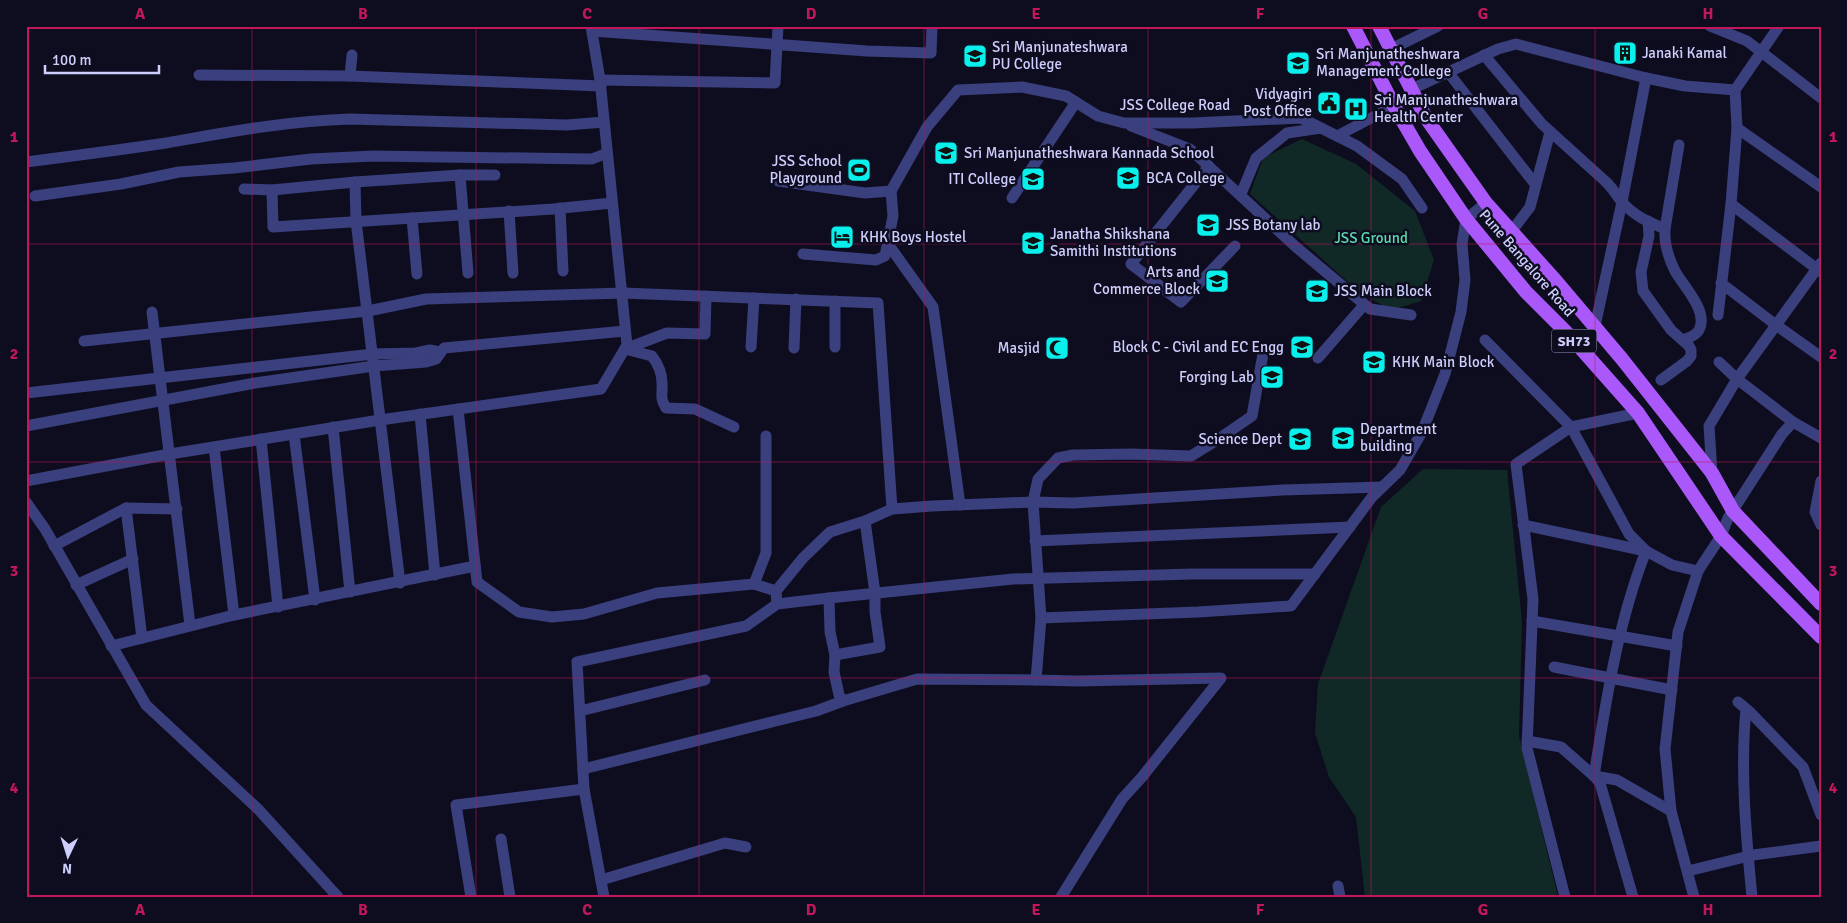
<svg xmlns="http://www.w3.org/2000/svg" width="1847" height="923" viewBox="0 0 1847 923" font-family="Signika,sans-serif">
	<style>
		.green { fill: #112926 }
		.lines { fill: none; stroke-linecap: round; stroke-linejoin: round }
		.minor { stroke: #3a3f7d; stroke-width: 11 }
		.major { stroke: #ab58fa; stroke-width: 14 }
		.grid { fill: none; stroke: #c2185b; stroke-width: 1; stroke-opacity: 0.55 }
		.labels { text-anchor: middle; stroke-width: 5; stroke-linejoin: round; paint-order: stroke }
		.shield { fill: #0e0d20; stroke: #9494bb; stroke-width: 1 }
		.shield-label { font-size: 14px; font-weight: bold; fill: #cecefd }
		.poi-label { font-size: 15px; fill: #cecefd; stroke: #0e0d20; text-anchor: start }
		.street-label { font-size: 15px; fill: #cecefd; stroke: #0e0d20 }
		.park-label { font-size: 15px; fill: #5ddbad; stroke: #0e0d20 }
		.neatline { fill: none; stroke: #c2185b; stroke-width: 2 }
		.grid-label { font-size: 16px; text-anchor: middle; font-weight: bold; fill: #c2185b }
	</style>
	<rect width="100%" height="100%" fill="#0e0d20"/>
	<g class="green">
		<path d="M1302 139 1356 164 1415 211 1434 260 1421 301 1391 310 1359 292 1250 194 1263 158Z"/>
		<path d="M1423 469 1507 470 1522 622 1519 736 1558 897H1365L1356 817 1329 777 1315 733 1318 684 1381 507Z"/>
	</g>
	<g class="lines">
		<g class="minor">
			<path d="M1710 26 1747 41 1821 98"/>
			<path d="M592 31 867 51 931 53 932 26"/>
			<path d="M1391 49 1438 26"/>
			<path d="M1484 55 1542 124 1605 181C1612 187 1616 195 1622 202 1634 216 1649 222 1665 229 1664 244 1668 257 1675 271 1683 286 1709 311 1699 330 1696 336 1688 338 1683 340"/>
			<path d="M1448 72 1535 184"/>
			<path d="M199 75 350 76 601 86"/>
			<path d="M350 76 352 55"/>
			<path d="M600 80 775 83 778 26"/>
			<path d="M1412 89 1498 49 1516 44 1646 78 1685 86 1735 90 1737 128 1731 204 1821 272"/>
			<path d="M1735 90 1779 26"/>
			<path d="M1131 126 1190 149 1296 247 1370 309 1411 315"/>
			<path d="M1737 128 1821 187"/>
			<path d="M1337 136 1394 106"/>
			<path d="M26 162C73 156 119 150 166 143 229 132 286 121 350 119L567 125 604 122"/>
			<path d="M1209 166 1131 264 1181 302 1235 246"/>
			<path d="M460 175 468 273"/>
			<path d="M778 181 865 193 891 191 927 127 958 90 1022 87 1066 96 1098 116 1124 123H1192L1301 118 1357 146 1402 179 1422 208"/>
			<path d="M355 182 356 221 400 583"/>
			<path d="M244 189 272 190 355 182 460 175H495"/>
			<path d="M272 190 273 227 553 209 612 203"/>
			<path d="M1241 194 1256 158 1287 133 1321 128"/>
			<path d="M35 196 121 184 179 172 234 168 311 159 373 156 592 159 607 153"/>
			<path d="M1012 198 1076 102"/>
			<path d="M560 208 563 271"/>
			<path d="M509 211 513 273"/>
			<path d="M412 218 417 274"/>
			<path d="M1648 221 1649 236 1641 272 1643 291 1671 330 1689 346 1691 350V356L1687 361 1661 380"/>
			<path d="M1665 229 1679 145"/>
			<path d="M1511 232 1530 207 1550 132"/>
			<path d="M888 244 933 307 960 505"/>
			<path d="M803 254 876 260 885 256 893 216 891 191"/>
			<path d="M1721 283 1776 325 1821 357"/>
			<path d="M152 312 190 625"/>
			<path d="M1718 315 1731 204"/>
			<path d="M1595 326 1622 202 1646 78"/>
			<path d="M1485 340 1571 427 1629 534 1646 551 1672 565 1698 571"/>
			<path d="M84 341 368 311 426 299 623 293 878 303 892 509"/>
			<path d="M751 347 754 298"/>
			<path d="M835 347V301"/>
			<path d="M794 348 796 299"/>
			<path d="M625 349 652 356C658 364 662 373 662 383 663 394 659 397 666 408L695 409 734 427"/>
			<path d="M625 349 667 333 705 334 706 296"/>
			<path d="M1263 354 1252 416 1217 440 1191 456 1131 454 1073 455 1058 458 1038 479 1033 502 1041 618 1198 612 1291 606 1372 497 1400 470 1422 432 1445 374 1461 312 1465 280 1462 244 1466 219 1486 203"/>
			<path d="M1318 358 1364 305"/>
			<path d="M1719 362 1737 379 1821 263"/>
			<path d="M26 393 373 354 416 353 430 350 440 352"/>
			<path d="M458 409 477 582 519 612 552 617 584 614 657 593 754 584 776 591 777 604"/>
			<path d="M420 414 435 575"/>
			<path d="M1793 422 1821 438"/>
			<path d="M26 426 255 383 374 366 426 362 436 359 444 348 625 331"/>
			<path d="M333 427 350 592"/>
			<path d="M294 434 315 600"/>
			<path d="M261 439 278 607"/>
			<path d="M214 447 234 615"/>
			<path d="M26 481 170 454 380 420 601 389 627 345 600 80 591 26"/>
			<path d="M1821 481 1815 512 1821 525"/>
			<path d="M26 502 45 529 146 705 258 809 338 897"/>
			<path d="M126 508 142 638"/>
			<path d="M1523 525 1646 551C1618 622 1606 700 1594 776L1617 780 1671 811 1694 897"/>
			<path d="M1035 541 1350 527"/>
			<path d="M54 546 126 508 177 509"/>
			<path d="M754 584 766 553V436"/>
			<path d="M76 585 133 559"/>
			<path d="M776 591 803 558 830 532 865 521"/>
			<path d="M829 598 830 632 835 655 834 672 839 695 843 701 917 679 1036 680"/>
			<path d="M1041 618 1036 680 1078 681 1221 678 1142 777 1122 799 1061 897"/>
			<path d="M1532 621 1677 646"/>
			<path d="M111 646 234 615 475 566"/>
			<path d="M835 655 880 647 875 612V593L865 521 892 509 932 506 1033 502 1073 503 1283 490 1382 487"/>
			<path d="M1554 667 1672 690"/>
			<path d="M1738 702 1750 712 1803 767 1821 815"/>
			<path d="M1746 709C1740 770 1746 835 1752 897"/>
			<path d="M580 711 705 680"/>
			<path d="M1527 741 1561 747 1594 776 1600 783 1633 897"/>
			<path d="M583 769 816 711 843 701"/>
			<path d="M1671 811 1665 749 1678 632 1698 571 1721 536 1728 518 1782 434 1793 422 1737 379 1709 426 1712 473"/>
			<path d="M501 839 510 897"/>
			<path d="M1688 871 1753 855 1821 846"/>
			<path d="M601 880 725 843 746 847"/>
			<path d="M1338 886 1340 897"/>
			<path d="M471 897 456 805 584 789"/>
			<path d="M604 897 584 789 577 662 746 626 777 604 829 598 1013 579 1192 574H1315"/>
			<path d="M1565 897 1527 748 1533 599 1516 464 1571 427 1638 413"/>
		</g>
		<g class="major">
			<path d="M1353 26 1394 106 1420 151 1466 219 1526 292 1569 335 1638 413 1721 536 1821 637"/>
			<path d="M1379 26 1426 118 1486 203 1556 281 1622 359 1712 473 1733 511 1821 604"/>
		</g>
	</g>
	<path class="grid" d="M252 26V897M476 26V897M699 26V897M924 26V897M1148 26V897M1371 26V897M1595 26V897M26 244H1821M26 462H1821M26 678H1821"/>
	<defs>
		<g id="building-square" transform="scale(1.25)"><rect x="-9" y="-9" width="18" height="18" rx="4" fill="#08efec" stroke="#0e0d20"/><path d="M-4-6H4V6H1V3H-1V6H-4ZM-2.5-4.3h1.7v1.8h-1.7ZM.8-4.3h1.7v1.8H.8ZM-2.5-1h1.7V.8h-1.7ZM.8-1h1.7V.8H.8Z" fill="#111"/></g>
		<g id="university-square" transform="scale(1.25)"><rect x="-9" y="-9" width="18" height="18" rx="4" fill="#08efec" stroke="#0e0d20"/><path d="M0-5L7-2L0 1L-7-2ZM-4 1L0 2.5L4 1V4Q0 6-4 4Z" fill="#111"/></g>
		<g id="civic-square" transform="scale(1.25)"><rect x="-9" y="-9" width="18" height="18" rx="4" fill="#08efec" stroke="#0e0d20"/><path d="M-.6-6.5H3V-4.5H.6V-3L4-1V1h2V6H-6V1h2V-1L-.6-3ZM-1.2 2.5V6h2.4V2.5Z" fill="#111"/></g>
		<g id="hospital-square" transform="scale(1.25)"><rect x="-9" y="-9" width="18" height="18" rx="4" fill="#08efec" stroke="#0e0d20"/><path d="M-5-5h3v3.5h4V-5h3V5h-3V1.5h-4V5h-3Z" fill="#111"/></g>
		<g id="school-square" transform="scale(1.25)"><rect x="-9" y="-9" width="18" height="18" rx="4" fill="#08efec" stroke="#0e0d20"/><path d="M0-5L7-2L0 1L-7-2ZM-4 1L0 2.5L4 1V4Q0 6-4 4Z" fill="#111"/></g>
		<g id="stadium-square" transform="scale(1.25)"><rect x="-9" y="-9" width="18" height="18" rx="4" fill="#08efec" stroke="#0e0d20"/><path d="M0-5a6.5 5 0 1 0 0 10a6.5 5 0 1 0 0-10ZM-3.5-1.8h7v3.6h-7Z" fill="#111"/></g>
		<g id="hotel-square" transform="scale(1.25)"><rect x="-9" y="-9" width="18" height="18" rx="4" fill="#08efec" stroke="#0e0d20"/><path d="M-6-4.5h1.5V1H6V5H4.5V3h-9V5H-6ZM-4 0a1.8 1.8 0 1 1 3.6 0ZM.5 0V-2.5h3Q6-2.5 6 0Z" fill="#111"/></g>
		<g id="mosque-square" transform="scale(1.25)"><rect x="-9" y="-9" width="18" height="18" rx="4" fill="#08efec" stroke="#0e0d20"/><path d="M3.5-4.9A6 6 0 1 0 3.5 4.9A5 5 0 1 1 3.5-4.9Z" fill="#111"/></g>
	</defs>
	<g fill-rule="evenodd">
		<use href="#building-square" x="1625" y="53"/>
		<use href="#university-square" x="975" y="56"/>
		<use href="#university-square" x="1298" y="63"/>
		<use href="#civic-square" x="1329" y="103"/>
		<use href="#hospital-square" x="1356" y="109"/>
		<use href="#school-square" x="946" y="153"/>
		<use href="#stadium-square" x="859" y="170"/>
		<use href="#university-square" x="1128" y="178"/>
		<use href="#university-square" x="1033" y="179"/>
		<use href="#university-square" x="1208" y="225"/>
		<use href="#hotel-square" x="842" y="237"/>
		<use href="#university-square" x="1033" y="243"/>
		<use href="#university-square" x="1217" y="281"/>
		<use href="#university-square" x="1317" y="291"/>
		<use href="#university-square" x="1302" y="347"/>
		<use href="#mosque-square" x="1057" y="348"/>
		<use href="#university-square" x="1374" y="362"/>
		<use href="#university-square" x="1272" y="377"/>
		<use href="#university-square" x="1343" y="438"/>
		<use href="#university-square" x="1300" y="439"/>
	</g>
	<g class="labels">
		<rect class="shield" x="1551.5" y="329.5" width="45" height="23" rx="4"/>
		<g class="shield-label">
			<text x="1574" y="346">SH73</text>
		</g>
		<g class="poi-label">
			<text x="992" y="52">Sri Manjunateshwara<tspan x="992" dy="17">PU College</tspan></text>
			<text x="1642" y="58">Janaki Kamal</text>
			<text x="1316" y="59">Sri Manjunatheshwara<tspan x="1316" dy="17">Management College</tspan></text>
			<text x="1312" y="99" text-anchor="end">Vidyagiri<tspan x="1312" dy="17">Post Office</tspan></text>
			<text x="1374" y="105">Sri Manjunatheshwara<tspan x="1374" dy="17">Health Center</tspan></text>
			<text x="964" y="158">Sri Manjunatheshwara Kannada School</text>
			<text x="842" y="166" text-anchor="end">JSS School<tspan x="842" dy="17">Playground</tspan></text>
			<text x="1146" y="183">BCA College</text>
			<text x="1016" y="184" text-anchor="end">ITI College</text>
			<text x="1226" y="230">JSS Botany lab</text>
			<text x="1050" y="239">Janatha Shikshana<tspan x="1050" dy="17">Samithi Institutions</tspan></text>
			<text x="860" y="242">KHK Boys Hostel</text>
			<text x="1200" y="277" text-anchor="end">Arts and<tspan x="1200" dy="17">Commerce Block</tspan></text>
			<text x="1334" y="296">JSS Main Block</text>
			<text x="1284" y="352" text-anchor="end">Block C - Civil and EC Engg</text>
			<text x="1040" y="353" text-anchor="end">Masjid</text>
			<text x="1392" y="367">KHK Main Block</text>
			<text x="1254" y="382" text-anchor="end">Forging Lab</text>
			<text x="1360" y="434">Department<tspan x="1360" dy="17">building</tspan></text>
			<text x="1282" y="444" text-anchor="end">Science Dept</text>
		</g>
		<g class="street-label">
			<text x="1175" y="110">JSS College Road</text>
			<text transform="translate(1527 263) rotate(49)" y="5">Pune Bangalore Road</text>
		</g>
		<g class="park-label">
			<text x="1371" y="243">JSS Ground</text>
		</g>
	</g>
	<rect width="1847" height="923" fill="none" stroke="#0e0d20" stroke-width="55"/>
	<g transform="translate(68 856) rotate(184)" stroke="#0e0d20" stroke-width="4" paint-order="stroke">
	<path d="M0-4L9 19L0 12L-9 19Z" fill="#cecefd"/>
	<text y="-8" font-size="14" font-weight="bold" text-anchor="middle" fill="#cecefd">N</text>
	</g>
	<path d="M45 65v8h114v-8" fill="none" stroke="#cecefd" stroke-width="2.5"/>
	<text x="52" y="65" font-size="15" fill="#cecefd" stroke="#0e0d20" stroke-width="4" paint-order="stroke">100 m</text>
	<rect x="28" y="28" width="1792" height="868" class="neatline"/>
	<g class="grid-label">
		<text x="140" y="19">A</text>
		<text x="363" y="19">B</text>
		<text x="587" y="19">C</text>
		<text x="811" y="19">D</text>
		<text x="1036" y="19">E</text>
		<text x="1260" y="19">F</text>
		<text x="1483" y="19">G</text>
		<text x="1708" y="19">H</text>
		<text x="14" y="142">1</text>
		<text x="1833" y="142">1</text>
		<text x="14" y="359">2</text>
		<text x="1833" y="359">2</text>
		<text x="14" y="576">3</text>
		<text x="1833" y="576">3</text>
		<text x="14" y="793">4</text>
		<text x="1833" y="793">4</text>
		<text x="140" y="915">A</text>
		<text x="363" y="915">B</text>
		<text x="587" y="915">C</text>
		<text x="811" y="915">D</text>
		<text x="1036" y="915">E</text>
		<text x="1260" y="915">F</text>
		<text x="1483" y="915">G</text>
		<text x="1708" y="915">H</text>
	</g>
</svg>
